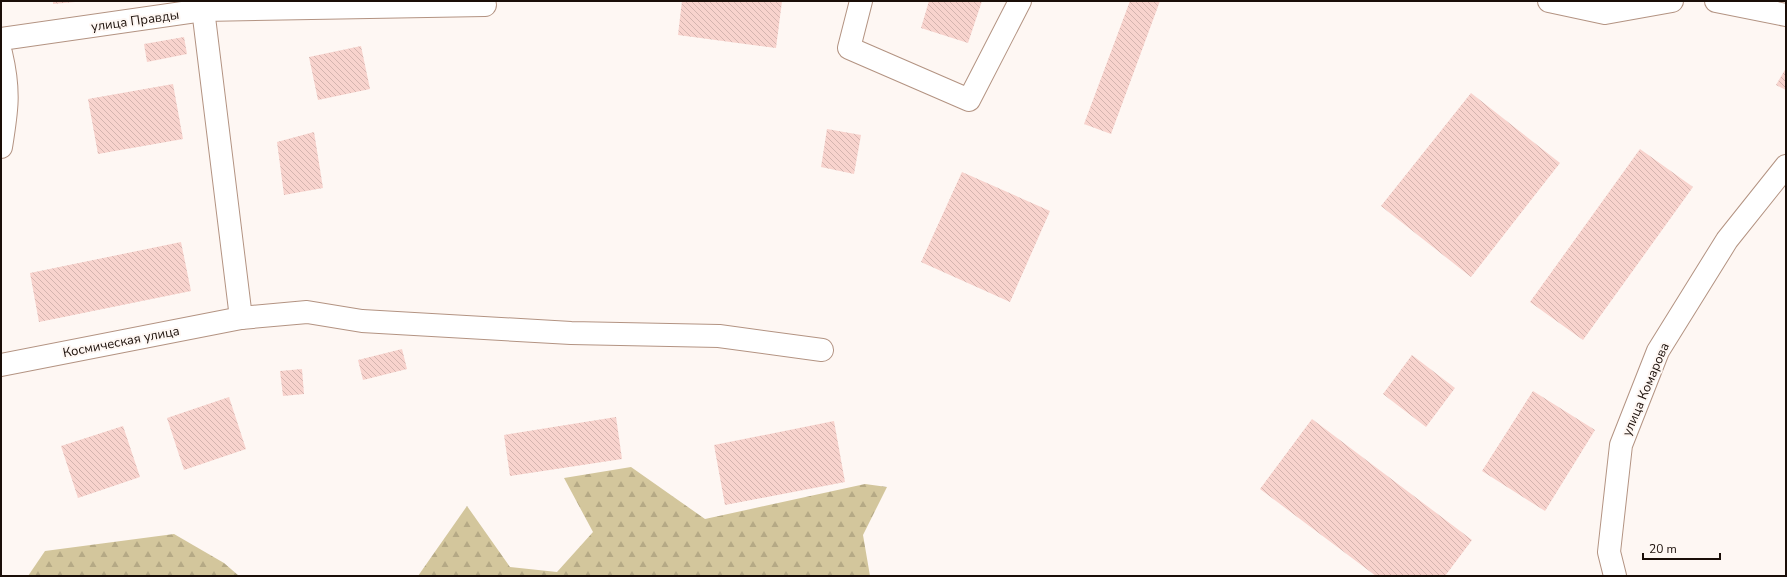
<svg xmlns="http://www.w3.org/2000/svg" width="1787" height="577" viewBox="0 0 1787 577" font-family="'Nunito Sans',sans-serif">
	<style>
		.forest { fill: url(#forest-firs) }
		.building { fill: url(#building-back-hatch) }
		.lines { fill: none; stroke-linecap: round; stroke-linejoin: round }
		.minor-casing { stroke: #b39382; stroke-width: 24 }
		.minor { stroke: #fff; stroke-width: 22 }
		.labels { text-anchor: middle; stroke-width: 4; stroke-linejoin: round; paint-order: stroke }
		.street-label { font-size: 13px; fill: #1a0e08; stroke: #fef7f3 }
	</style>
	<defs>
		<pattern id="forest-firs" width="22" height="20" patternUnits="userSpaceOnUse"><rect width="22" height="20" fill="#d3c69c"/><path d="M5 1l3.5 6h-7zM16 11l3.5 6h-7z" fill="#b5a985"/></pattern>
		<pattern id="building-back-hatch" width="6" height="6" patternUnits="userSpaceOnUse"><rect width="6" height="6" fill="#f8d3cd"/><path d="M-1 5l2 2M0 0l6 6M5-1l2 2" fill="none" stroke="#d4b4af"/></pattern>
	</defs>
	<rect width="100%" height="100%" fill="#fef7f3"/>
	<g class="forest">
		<path d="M631 467 705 519 865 484 887 487 863 535 870 576H418L467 506 510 567 557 572 593 532 564 478Z"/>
		<path d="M174 534 224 563 239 576H28L45 551Z"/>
	</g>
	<g class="building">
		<path d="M53 1H75V2L53 4Z"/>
		<path d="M682 1H782L776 48 678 35Z"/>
		<path d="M929 1H982L968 43 921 28Z"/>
		<path d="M1130 1H1160L1111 134 1084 124Z"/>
		<path d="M184 37 187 54 147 62 144 44Z"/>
		<path d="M361 46 370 89 318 100 309 57Z"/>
		<path d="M1786 68V90L1776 85Z"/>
		<path d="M173 84 183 139 98 154 88 99Z"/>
		<path d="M1471 93 1560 163 1471 277 1381 206Z"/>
		<path d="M827 129 861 135 854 174 821 167Z"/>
		<path d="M314 132 323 188 284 195 277 142Z"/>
		<path d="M1640 149 1693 187 1583 340 1530 302Z"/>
		<path d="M962 172 1050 211 1010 302 921 262Z"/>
		<path d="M181 242 191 291 39 322 30 273Z"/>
		<path d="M402 349 407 369 363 380 358 360Z"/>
		<path d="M1412 355 1455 388 1426 427 1383 394Z"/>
		<path d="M302 369 304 394 283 396 280 371Z"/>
		<path d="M1533 391 1595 430 1545 511 1482 471Z"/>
		<path d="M229 397 246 449 184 470 167 418Z"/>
		<path d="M616 417 622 459 510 476 504 435Z"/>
		<path d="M1312 419 1472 540 1445 576H1376L1260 489Z"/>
		<path d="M834 421 845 482 725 505 714 445Z"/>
		<path d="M123 426 140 477 78 498 61 446Z"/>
	</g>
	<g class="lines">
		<g class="minor-casing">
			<g id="minor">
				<path d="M202 1 241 318"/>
				<path d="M861 1 849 48 969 100 1020 1"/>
				<path d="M1549 1 1605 13 1672 1"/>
				<path d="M1716 1 1786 15"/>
				<path d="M1 39 203 10 485 5"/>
				<path d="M1 53C10 91 7 110 1 147"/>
				<path d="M1 365 241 318 307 312 362 321 571 333 719 336 822 350"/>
				<path d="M1615 576 1609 552 1621 445 1658 351 1727 240 1786 166"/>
			</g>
		</g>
		<use href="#minor" class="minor"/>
	</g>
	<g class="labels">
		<g class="street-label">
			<text transform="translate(135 20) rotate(-8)" y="5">улица Правды</text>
			<text transform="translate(121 341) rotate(-11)" y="5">Космическая улица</text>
			<text transform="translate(1645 389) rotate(-67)" y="5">улица Комарова</text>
		</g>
	</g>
	<rect width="1787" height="577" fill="none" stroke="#1a0e08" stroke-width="4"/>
	<path d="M1643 553v6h77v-6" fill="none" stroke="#1a0e08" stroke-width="2"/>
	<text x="1649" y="553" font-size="12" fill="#1a0e08" stroke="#fef7f3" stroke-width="3" paint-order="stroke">20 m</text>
</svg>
